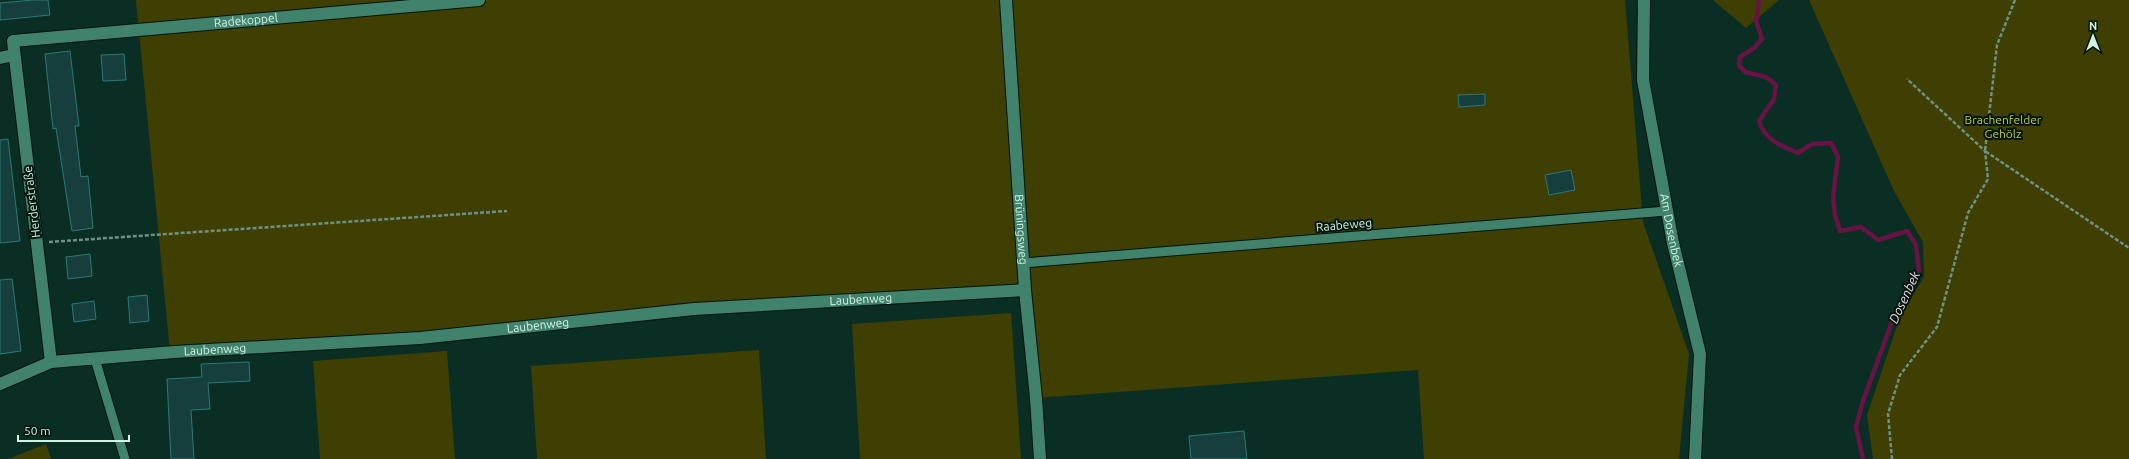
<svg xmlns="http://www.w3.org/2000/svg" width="2129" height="459" viewBox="0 0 2129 459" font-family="Ubuntu,sans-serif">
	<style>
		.green { fill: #3f3f03 }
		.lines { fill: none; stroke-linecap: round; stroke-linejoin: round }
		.stream { stroke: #671445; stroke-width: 4.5 }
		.building { fill: #153e3c; stroke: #2a7a75 }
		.lane-casing { stroke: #02140e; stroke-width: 11 }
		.street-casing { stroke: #02140e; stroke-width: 14 }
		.path { stroke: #6f9185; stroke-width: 2.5; stroke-dasharray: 4 2; stroke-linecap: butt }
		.lane { stroke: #40826c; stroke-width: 9 }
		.street { stroke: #40826c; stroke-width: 12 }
		.labels { text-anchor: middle; stroke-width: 4; stroke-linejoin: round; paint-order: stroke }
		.street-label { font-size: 12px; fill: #d2f2e5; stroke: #00150d }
		.park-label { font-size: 12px; fill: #c7c73b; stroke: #00150d }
		.water-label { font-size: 13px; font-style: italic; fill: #f2d9e4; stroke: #00150d }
	</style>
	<rect width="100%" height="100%" fill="#0a2e23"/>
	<g class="green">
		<path d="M136 0H1625L1643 222 1689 354 1679 459H1424L1418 370 1036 398 1025 290 694 309 420 338 170 352Z"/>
		<path d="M1713 0H1779L1746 28Z"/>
		<path d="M1809 0H2129V459H1873L1867 415 1901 314 1924 277 1923 242 1894 191Z"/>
		<path d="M1011 313 1021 459H860L852 324Z"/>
		<path d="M759 350 766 459H537L531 366Z"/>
		<path d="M447 351 455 459H320L313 361Z"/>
		<path d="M46 444 51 459H8Z"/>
	</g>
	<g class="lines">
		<path class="stream" d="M1759 0 1756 21 1762 39 1754 48 1740 57 1739 65 1745 72 1766 77 1776 85 1774 99 1759 121C1764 139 1781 146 1798 153L1812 144 1831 143 1838 157 1833 197 1835 215 1840 231 1861 227 1878 240 1907 231 1916 245 1919 271 1895 313 1862 404 1856 427 1863 459"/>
	</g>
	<g class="building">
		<path d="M33 0H48L50 15 0 20V3Z"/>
		<path d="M70 51 79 126H75L81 177 88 176 93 228 72 231 56 128 53 129 45 54Z"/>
		<path d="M124 54 126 80 103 81 101 55Z"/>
		<path d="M1485 94V105L1459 107 1458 95Z"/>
		<path d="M8 139 20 241 0 243V140Z"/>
		<path d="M1571 170 1575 190 1549 195 1545 175Z"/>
		<path d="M90 254 92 276 68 279 66 257Z"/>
		<path d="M12 279 21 351 0 354V280Z"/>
		<path d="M147 295 149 321 130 323 128 297Z"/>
		<path d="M94 301 96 319 74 322 72 304Z"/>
		<path d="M249 362 250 381 208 383 210 409 191 410 194 459H171L167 379 202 377 201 364Z"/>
		<path d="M1244 431 1247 459H1191L1189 436Z"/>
	</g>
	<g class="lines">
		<g class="lane-casing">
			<g id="lane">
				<path d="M1023 263 1667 211"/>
				<path d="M95 359 125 459"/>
			</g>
		</g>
		<g class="street-casing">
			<g id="street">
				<path id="s1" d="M1006 0 1025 290 1036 398 1040 459"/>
				<path id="s2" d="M1644 0 1643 80 1673 243 1700 354 1695 459"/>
				<path d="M0 58 14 55"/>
				<path id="s3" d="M51 362 13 41 479 0"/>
				<path id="s4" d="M0 384 51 362 174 352 420 338 694 309 1025 290"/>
			</g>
		</g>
		<g class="path">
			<path d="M2015 0 1997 45 1985 151 2129 248"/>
			<path d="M49 242 507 211"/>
			<path d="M1892 459 1888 414 1900 375 1937 327 1968 213 1988 179 1985 151 1907 79"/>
		</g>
		<use href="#lane" class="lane"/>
		<use href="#street" class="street"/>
	</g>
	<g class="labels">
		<g class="street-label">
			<text dy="4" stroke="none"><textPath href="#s3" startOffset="557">Radekoppel</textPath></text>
			<text transform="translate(32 202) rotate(-97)" y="4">Herderstraße</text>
			<text transform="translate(1344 225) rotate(-5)" y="4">Raabeweg</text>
			<text dy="4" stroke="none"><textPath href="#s1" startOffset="230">Brüningsweg</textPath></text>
			<text dy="4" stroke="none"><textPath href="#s2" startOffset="233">Am Dosenbek</textPath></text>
			<text dy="4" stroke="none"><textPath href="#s4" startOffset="868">Laubenweg</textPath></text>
			<text dy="4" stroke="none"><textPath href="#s4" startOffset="544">Laubenweg</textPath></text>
			<text dy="4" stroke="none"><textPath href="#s4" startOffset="220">Laubenweg</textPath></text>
		</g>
		<g class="park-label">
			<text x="2003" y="124">Brachenfelder<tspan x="2003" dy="14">Gehölz</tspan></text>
		</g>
		<g class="water-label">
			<text transform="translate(1904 297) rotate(-65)" y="5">Dosenbek</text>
		</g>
	</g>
	<g transform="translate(2093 36)" stroke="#00150d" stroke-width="3" paint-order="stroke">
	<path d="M0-3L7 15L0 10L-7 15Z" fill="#d2f2e5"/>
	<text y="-6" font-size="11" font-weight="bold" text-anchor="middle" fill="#d2f2e5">N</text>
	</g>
	<path d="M18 435v6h111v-6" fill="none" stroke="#d2f2e5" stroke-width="2"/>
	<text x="24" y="435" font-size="12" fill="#d2f2e5" stroke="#00150d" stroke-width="3" paint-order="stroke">50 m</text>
</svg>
